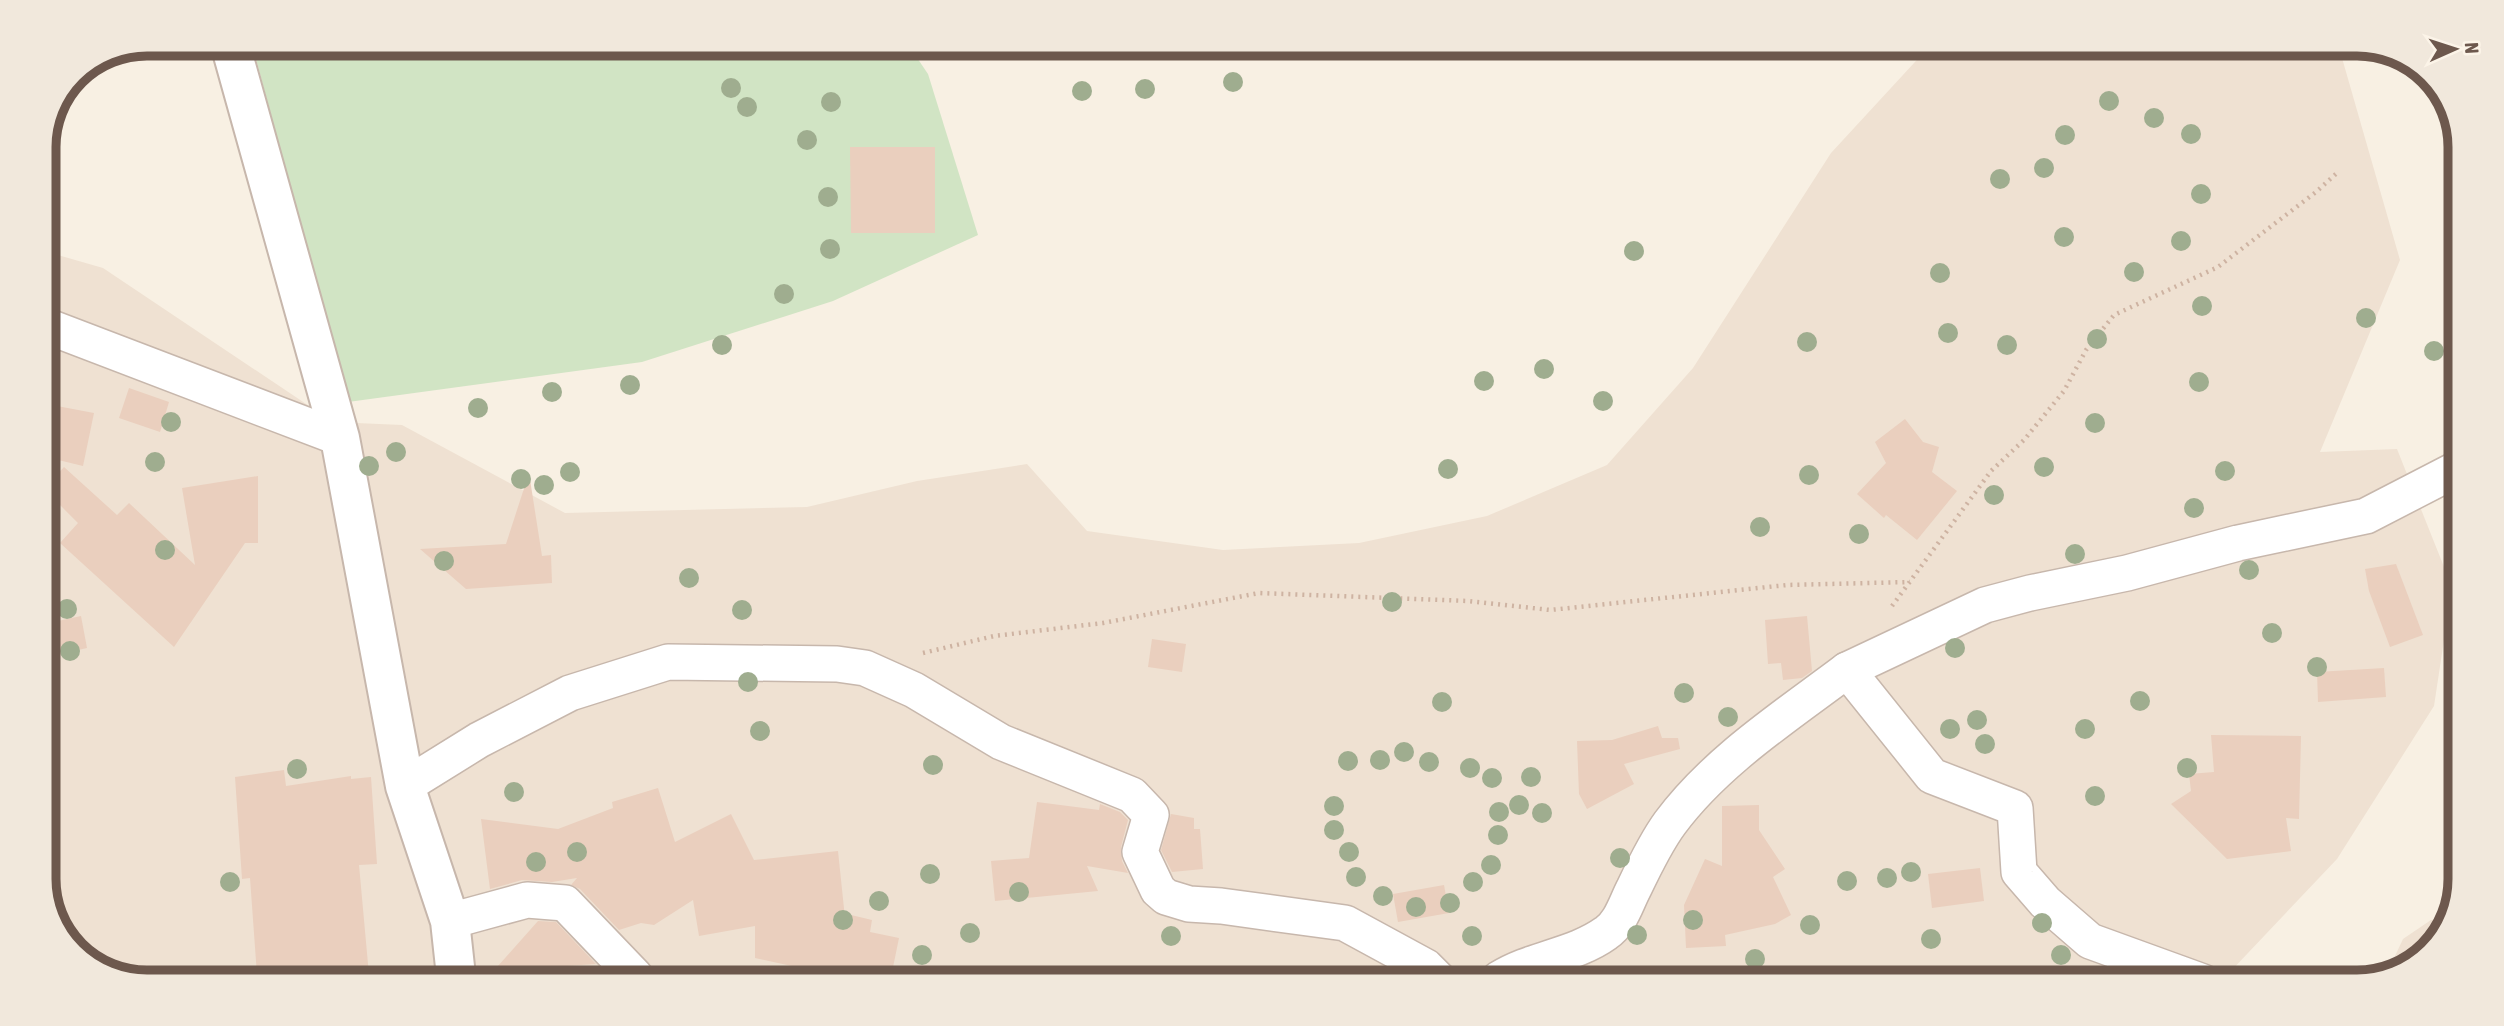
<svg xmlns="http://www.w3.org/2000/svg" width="2504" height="1026" viewBox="0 0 2504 1026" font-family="'Asap Condensed',sans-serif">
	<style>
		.residential { fill: #efe1d2 }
		.green { fill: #d1e4c4 }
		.building { fill: #eacfbe }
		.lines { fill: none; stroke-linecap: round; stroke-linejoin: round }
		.minor-casing { stroke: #c7b7ac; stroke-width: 38 }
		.tertiary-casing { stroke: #c7b7ac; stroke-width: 42 }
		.path { stroke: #ceb3a2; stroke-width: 4.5; stroke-dasharray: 2 5; stroke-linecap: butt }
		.minor { stroke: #fff; stroke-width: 35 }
		.tertiary { stroke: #fff; stroke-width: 38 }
		.tree { fill: #9fad8f }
		.rim { fill: none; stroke: #6d584d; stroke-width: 9 }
	</style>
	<rect width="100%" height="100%" fill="#f8f0e3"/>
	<g class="residential">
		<path d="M1926 50 2340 51 2400 260 2320 452 2397 449 2452 587 2434 706 2337 859 2230 972 2239 982 108 975 65 941 44 886V251L103 268 333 422 402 425 565 513 807 507 917 481 1027 464 1087 531 1223 550 1359 543 1487 516 1607 465 1693 368 1831 153Z"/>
		<path d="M2452 918 2415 965 2378 976 2388 971 2403 939 2431 920Z"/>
	</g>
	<path class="green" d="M252 44 909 46 928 74 978 235 833 301 642 362 348 402Z"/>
	<g class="building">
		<path d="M850 147H935V233H851Z"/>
		<path d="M129 388 169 402 160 432 119 418Z"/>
		<path d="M57 406 94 413 83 466 46 457Z"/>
		<path d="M1905 419 1923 442 1939 447 1932 472 1957 491 1917 540 1886 515 1884 518 1857 494 1886 463 1875 442Z"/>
		<path d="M64 467 117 515 129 503 195 565 182 488 258 476V543H245L174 647 60 543 78 523 44 489Z"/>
		<path d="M529 473 542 556 551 555 552 583 466 589 420 549 506 544Z"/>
		<path d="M2396 564 2423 635 2390 647 2369 591 2365 569Z"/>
		<path d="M81 616 87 648 44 658V624Z"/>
		<path d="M1807 616 1812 671 1802 678 1783 680 1781 663 1768 664 1765 620Z"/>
		<path d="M1152 639 1186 644 1182 672 1148 667Z"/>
		<path d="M2384 668 2386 697 2318 702 2317 672Z"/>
		<path d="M1658 726 1662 738H1678L1680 749 1624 764 1634 784 1587 809 1579 794 1577 741 1612 740Z"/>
		<path d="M2211 735 2301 736 2299 819 2286 818 2291 851 2227 859 2171 804 2191 791 2189 774 2214 772Z"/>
		<path d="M284 770 286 786 351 776V779L371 777 377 864 359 865 369 975H257L250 878 242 879 235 777Z"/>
		<path d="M658 788 675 842 731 814 754 860 838 851 845 918 847 914 872 920 870 932 899 938 891 977H842L755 958V926L699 936 693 900 654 925 641 923 619 930 580 889 571 885 577 878 552 882 522 880 490 889 481 819 558 829 613 808 612 802Z"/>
		<path d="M1037 802 1099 810 1100 804 1120 812 1128 820 1121 847 1122 861 1128 873 1087 866 1098 891 995 901 991 861 1029 858Z"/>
		<path d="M1759 805V830L1785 869 1773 877 1791 915 1775 924 1725 935 1726 946 1686 948 1684 905 1705 859 1722 866V806Z"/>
		<path d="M1171 814 1194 818V829H1200L1203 869 1172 872 1161 850Z"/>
		<path d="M1980 868 1984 901 1932 908 1928 874Z"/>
		<path d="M1444 885 1449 913 1398 922 1393 894Z"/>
		<path d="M538 921 556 922 596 964 553 967 551 976H489Z"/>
	</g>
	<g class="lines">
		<g class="minor-casing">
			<g id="minor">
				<path d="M44 325 340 438"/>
				<path d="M405 786 479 740 570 693 668 662 837 664 865 668 914 690 1001 742 1132 795 1151 815 1140 852 1158 890 1166 897 1189 904 1221 906 1345 923 1426 967 1438 979"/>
				<path d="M450 921 527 900 565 903 635 976"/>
				<path d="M1499 979C1533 958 1574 956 1606 933 1621 923 1626 903 1634 888 1644 867 1656 842 1670 823 1716 761 1786 716 1847 670"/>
				<path d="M2203 982 2090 941 2045 902 2019 872 2015 808 1932 776 1847 670 1985 605 2030 593 2127 573 2238 543 2366 516 2457 469"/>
			</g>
		</g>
		<g class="tertiary-casing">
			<path id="tertiary" d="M230 44 340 438 405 786 450 921 456 976"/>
		</g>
		<g class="path">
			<path d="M1892 606 1991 471 2024 440 2064 391 2086 350 2114 315 2218 267 2316 192 2338 172"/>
			<path d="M923 653 994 636 1103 623 1259 593 1468 601 1550 610 1787 585 1910 582"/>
		</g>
		<use href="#minor" class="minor"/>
		<use href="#tertiary" class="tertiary"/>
	</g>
	<g class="tree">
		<circle cx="1233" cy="82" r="10"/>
		<circle cx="731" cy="88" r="10"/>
		<circle cx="1145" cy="89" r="10"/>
		<circle cx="1082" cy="91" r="10"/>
		<circle cx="2109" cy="101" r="10"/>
		<circle cx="831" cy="102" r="10"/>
		<circle cx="747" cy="107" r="10"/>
		<circle cx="2154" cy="118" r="10"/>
		<circle cx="2191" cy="134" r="10"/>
		<circle cx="2065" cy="135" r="10"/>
		<circle cx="807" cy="140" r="10"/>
		<circle cx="2044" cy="168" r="10"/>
		<circle cx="2000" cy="179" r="10"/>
		<circle cx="2201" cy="194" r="10"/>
		<circle cx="828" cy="197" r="10"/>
		<circle cx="2064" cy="237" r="10"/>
		<circle cx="2181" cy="241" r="10"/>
		<circle cx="830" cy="249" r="10"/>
		<circle cx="1634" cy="251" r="10"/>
		<circle cx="2134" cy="272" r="10"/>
		<circle cx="1940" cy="273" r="10"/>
		<circle cx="784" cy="294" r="10"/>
		<circle cx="2202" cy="306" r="10"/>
		<circle cx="2366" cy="318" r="10"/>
		<circle cx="1948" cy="333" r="10"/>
		<circle cx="2097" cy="339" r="10"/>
		<circle cx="1807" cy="342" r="10"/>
		<circle cx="722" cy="345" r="10"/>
		<circle cx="2007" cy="345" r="10"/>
		<circle cx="2434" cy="351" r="10"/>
		<circle cx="1544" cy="369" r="10"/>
		<circle cx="1484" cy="381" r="10"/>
		<circle cx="2199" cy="382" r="10"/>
		<circle cx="630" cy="385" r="10"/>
		<circle cx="552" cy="392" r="10"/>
		<circle cx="1603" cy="401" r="10"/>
		<circle cx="478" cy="408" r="10"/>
		<circle cx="171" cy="422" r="10"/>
		<circle cx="2095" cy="423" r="10"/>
		<circle cx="396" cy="452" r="10"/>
		<circle cx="155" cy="462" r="10"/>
		<circle cx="369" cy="466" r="10"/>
		<circle cx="2044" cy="467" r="10"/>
		<circle cx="1448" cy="469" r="10"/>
		<circle cx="2225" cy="471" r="10"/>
		<circle cx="570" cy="472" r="10"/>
		<circle cx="1809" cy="475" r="10"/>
		<circle cx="521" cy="479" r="10"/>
		<circle cx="544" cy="485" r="10"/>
		<circle cx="1994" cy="495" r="10"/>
		<circle cx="2194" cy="508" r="10"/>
		<circle cx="1760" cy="527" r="10"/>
		<circle cx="1859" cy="534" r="10"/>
		<circle cx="165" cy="550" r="10"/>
		<circle cx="2075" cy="554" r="10"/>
		<circle cx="444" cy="561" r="10"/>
		<circle cx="2249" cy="570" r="10"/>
		<circle cx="689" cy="578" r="10"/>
		<circle cx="1392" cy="602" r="10"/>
		<circle cx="67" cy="609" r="10"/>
		<circle cx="742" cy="610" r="10"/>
		<circle cx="2272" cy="633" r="10"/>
		<circle cx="1955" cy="648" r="10"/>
		<circle cx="70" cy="651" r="10"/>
		<circle cx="2317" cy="667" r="10"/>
		<circle cx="748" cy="682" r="10"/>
		<circle cx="1684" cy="693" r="10"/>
		<circle cx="2140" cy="701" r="10"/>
		<circle cx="1442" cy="702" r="10"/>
		<circle cx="1728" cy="717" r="10"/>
		<circle cx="1977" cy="720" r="10"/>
		<circle cx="1950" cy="729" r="10"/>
		<circle cx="2085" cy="729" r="10"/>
		<circle cx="760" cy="731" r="10"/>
		<circle cx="1985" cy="744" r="10"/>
		<circle cx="1404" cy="752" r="10"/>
		<circle cx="1380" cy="760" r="10"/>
		<circle cx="1348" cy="761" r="10"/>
		<circle cx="1429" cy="762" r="10"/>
		<circle cx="933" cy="765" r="10"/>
		<circle cx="1470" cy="768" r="10"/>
		<circle cx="2187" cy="768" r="10"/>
		<circle cx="297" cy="769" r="10"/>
		<circle cx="1531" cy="777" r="10"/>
		<circle cx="1492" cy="778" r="10"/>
		<circle cx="514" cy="792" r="10"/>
		<circle cx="2095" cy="796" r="10"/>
		<circle cx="1519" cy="805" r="10"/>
		<circle cx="1334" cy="806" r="10"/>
		<circle cx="1499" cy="812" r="10"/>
		<circle cx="1542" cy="813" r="10"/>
		<circle cx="1334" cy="830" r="10"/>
		<circle cx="1498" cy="835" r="10"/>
		<circle cx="577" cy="852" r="10"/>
		<circle cx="1349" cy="852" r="10"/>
		<circle cx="1620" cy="858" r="10"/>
		<circle cx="536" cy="862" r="10"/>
		<circle cx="1491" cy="865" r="10"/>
		<circle cx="1911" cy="872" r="10"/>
		<circle cx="930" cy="874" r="10"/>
		<circle cx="1356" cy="877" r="10"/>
		<circle cx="1887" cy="878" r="10"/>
		<circle cx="1847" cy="881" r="10"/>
		<circle cx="230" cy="882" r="10"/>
		<circle cx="1473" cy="882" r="10"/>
		<circle cx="1019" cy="892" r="10"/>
		<circle cx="1383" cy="896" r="10"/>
		<circle cx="879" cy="901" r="10"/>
		<circle cx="1450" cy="903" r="10"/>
		<circle cx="1416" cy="907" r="10"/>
		<circle cx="843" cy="920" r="10"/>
		<circle cx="1693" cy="920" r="10"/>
		<circle cx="2042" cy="923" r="10"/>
		<circle cx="1810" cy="925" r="10"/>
		<circle cx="970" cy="933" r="10"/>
		<circle cx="1637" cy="935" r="10"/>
		<circle cx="1171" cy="936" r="10"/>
		<circle cx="1472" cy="936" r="10"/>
		<circle cx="1931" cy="939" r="10"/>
		<circle cx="922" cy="955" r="10"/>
		<circle cx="2061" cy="955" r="10"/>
		<circle cx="1755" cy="959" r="10"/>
	</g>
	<path d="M0 0H2504V1026H0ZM147 56H2357A91 91 0 0 1 2448 147V879A91 91 0 0 1 2357 970H147A91 91 0 0 1 56 879V147A91 91 0 0 1 147 56Z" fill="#f1e8dc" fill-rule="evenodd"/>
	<path class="rim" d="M147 56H2357A91 91 0 0 1 2448 147V879A91 91 0 0 1 2357 970H147A91 91 0 0 1 56 879V147A91 91 0 0 1 147 56Z"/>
	<g transform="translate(2455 49) rotate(87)" stroke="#fcf4e8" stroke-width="5" paint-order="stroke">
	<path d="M0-5L12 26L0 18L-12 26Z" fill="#6d584d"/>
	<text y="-10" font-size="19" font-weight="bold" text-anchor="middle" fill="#6d584d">N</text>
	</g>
</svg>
